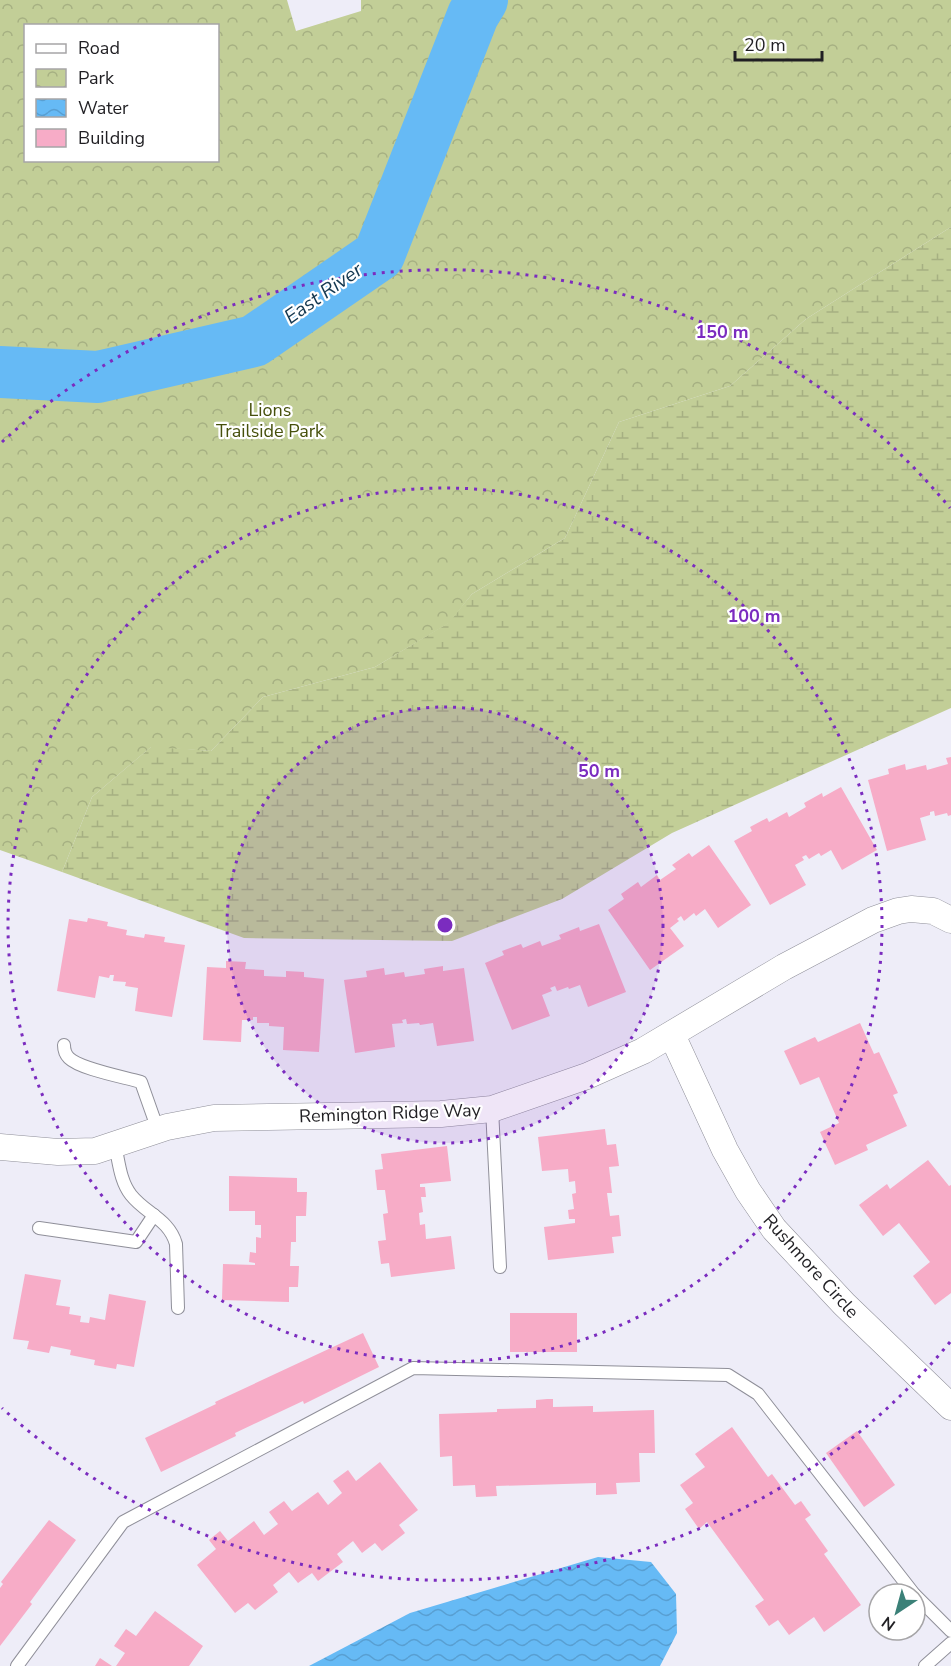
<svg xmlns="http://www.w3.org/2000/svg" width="951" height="1666" viewBox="0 0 951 1666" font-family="'Nunito Sans',sans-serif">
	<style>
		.wetland { fill: url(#wetland-marsh) }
		.park { fill: url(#park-crowns); fill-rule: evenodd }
		.water { fill: url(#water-waves) }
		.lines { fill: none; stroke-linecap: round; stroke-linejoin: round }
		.river { stroke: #66baf5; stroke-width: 52 }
		.building { fill: #f7acc7 }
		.lane-casing { stroke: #8f8f99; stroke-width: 14 }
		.street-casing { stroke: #8f8f99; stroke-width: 27 }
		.lane { stroke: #fff; stroke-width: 12 }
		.street { stroke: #fff; stroke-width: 26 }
		.ring { fill: none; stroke: #7b2cbf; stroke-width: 3; stroke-dasharray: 3 6 }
		.labels { text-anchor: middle; stroke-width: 4.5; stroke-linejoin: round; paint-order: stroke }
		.park-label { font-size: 18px; fill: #46500b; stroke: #fff }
		.street-label { font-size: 18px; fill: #201f23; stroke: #fff }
		.water-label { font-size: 20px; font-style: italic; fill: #143850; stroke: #fff }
		.centre { fill: #7b2cbf; stroke: #fff; stroke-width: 3 }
		.ring-label { font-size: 18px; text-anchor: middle; font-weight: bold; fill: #7b2cbf; stroke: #fff; stroke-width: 4.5; stroke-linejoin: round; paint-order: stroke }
	</style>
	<defs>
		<pattern id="wetland-marsh" width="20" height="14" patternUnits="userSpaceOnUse" patternTransform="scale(1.5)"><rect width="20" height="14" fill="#c2ce97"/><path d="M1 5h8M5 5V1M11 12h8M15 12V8" fill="none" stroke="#a6b082"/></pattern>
		<pattern id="park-crowns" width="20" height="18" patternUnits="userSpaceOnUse" patternTransform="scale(1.5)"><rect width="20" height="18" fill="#c2ce97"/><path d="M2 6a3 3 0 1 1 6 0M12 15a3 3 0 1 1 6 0" fill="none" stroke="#a6b082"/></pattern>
		<pattern id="water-waves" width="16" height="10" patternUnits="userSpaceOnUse" patternTransform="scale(1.5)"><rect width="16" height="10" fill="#66baf5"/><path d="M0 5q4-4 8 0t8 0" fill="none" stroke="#589fd2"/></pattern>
	</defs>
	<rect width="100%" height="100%" fill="#eeedf8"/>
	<path class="wetland" d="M951 227V708L672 833 562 899 452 941 244 938 62 872 92 797 152 746 211 751 263 697 375 667 448 623 472 594 565 538 619 422 730 386 806 319Z"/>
	<path class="park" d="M0 0H287L296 31 361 11V0H951V227L806 319 730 386 619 422 565 538 472 594 449 623 375 667 263 697 211 751 151 747 92 797 62 872 0 850ZM26 26H218V160H26Z"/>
	<path class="water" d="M598 1557 651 1562 676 1594 677 1633 660 1666H309L410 1613Z"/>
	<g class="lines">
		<path class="river" d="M0 372 98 377 254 341 379 255 473 15 482 0"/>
	</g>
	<g class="building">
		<path d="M951 757V815L948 816 947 813 935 816 934 811 930 812V815L920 818 926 840 887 851 868 780 889 774 888 769 905 764 906 770 926 765 927 770 948 764 946 758Z"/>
		<path d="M841 787 877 850 842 870 831 850 821 856 819 853 809 859 806 855 802 857 804 860 795 865 806 885 770 905 734 841 752 831 750 827 767 818 769 822 787 812 789 817 806 807 804 803 822 793 823 797Z"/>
		<path d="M709 845 751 905 718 928 705 909 696 916 694 913 684 921 681 916 677 919 679 921 670 928 684 946 650 970 608 910 624 899 621 894 638 882 641 887 657 875 660 880 676 869 672 865 689 853 692 857Z"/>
		<path d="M88 918 108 922 107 926 127 930 126 935 144 938 145 934 165 937 164 942 185 945 172 1017 135 1011 138 988 125 986 126 982 113 981 114 975H110L109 978 99 976 95 998 57 991 69 919 87 922Z"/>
		<path d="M599 924 626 992 588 1007 580 985 569 989 568 987 557 991 555 986 550 988 552 991 542 995 550 1016 512 1030 485 963 504 955 502 951 521 944 523 948 540 941 542 946 561 939 559 935 579 927 580 931Z"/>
		<path d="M226 961 246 962 245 969 264 970V976L286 977V971L304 972V977L324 979 319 1052 283 1050 284 1027 269 1026V1023H257V1017H253V1020H242L241 1042 203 1040 207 967 226 968Z"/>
		<path d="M443 966V971L464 968 474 1041 437 1046 433 1023 420 1025 419 1023 407 1024 406 1019 402 1020 403 1023 392 1024 395 1047 355 1053 344 980 367 977 366 971 384 968 385 975 404 972 405 977 425 974 424 969Z"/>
		<path d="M860 1023 874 1054 879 1052 898 1093 893 1095 907 1126 866 1145 868 1150 835 1165 820 1132 839 1123 819 1077 800 1085 784 1051 815 1037 818 1042Z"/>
		<path d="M605 1129 607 1145 616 1144 619 1166 609 1167 612 1193H607L610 1216 619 1215 621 1236 612 1237 614 1253 548 1260 544 1227 575 1223V1219H569L568 1210 574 1209 572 1194 576 1193 575 1181 569 1182 568 1169 542 1171 538 1137Z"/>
		<path d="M447 1146 451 1181 420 1184V1187H425L426 1197H421L423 1212 419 1213 420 1225 425 1224 426 1239 451 1236 455 1269 391 1277 389 1263 381 1264 378 1241 386 1240 383 1214 388 1213 385 1190H377L375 1170 383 1169 381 1154Z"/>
		<path d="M928 1160 949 1186 951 1185V1293L935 1305 913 1276 930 1262 899 1223 883 1236 859 1205 887 1184 890 1189Z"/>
		<path d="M229 1176 297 1178V1192H307L306 1216H296V1242H291L290 1266H299L298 1287H289V1302L222 1300 223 1264 255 1265V1263L249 1262 250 1252 256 1253V1237L261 1238V1225H255V1211H229Z"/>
		<path d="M25 1274 61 1280 56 1305 70 1307 69 1314 81 1316 80 1322 89 1323 90 1317 105 1320 109 1294 146 1301 134 1367 117 1364 116 1369 94 1365 95 1360 70 1355 71 1350 51 1346 49 1353 27 1349 29 1341 13 1339Z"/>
		<rect x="510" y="1313" width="67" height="39"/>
		<path d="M363 1333 379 1367 304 1404 303 1401 235 1433 236 1436 161 1472 145 1438 216 1404 215 1402Z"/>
		<path d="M547 1399H553V1407L593 1406V1412L654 1410 655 1453H639L640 1482 616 1483 617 1494 596 1495V1483L496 1486 497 1496 476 1497 475 1485 453 1486 452 1456 440 1457 439 1414 497 1412V1409L536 1408V1400Z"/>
		<path d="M732 1427 768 1477 772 1474 795 1505 801 1501 811 1515 805 1519 828 1551 824 1554 861 1605 824 1632 814 1617 789 1635 778 1620 769 1626 755 1606 764 1600 707 1522 699 1529 685 1509 693 1503 680 1485 705 1467 695 1454Z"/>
		<path d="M857 1431 895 1485 864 1507 826 1453Z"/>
		<path d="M380 1462 418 1510 399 1525 405 1533 382 1551 375 1543 362 1553 353 1541 337 1554 343 1562 318 1581 312 1573 298 1583 289 1572 273 1585 278 1592 255 1610 248 1603 235 1613 197 1565 216 1549 209 1540 220 1531 228 1541 254 1521 264 1535 278 1524 269 1512 284 1501 292 1511 318 1492 328 1505 342 1493 333 1481 348 1470 356 1481Z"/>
		<path d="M49 1520 76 1540 30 1602 32 1604 0 1646V1588L3 1584 1 1582Z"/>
		<path d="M155 1611 203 1646 189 1666H116L125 1653 114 1646 126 1629 136 1636Z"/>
		<path d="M100 1658 112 1666H95Z"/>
	</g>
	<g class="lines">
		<g class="lane-casing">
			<g id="lane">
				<path d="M64 1045C64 1050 65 1054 69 1058 80 1069 124 1077 141 1082L158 1130"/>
				<path d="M492 1109 500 1267"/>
				<path d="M115 1145C119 1162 120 1181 131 1195 146 1214 169 1219 176 1244L178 1308"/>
				<path d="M39 1228 136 1242 154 1215"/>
				<path d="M915 1595 951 1631"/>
				<path d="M17 1666 123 1522 413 1368 728 1375 758 1394 914 1594"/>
				<path d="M925 1666 951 1643"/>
			</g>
		</g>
		<g class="street-casing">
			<g id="street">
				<path d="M672 1035 725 1150 748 1191 774 1229 844 1304 951 1407"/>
				<path d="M0 1147 58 1152 95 1151 167 1127 214 1118 441 1114 492 1109 587 1076 643 1051 784 967 873 920 898 911 911 909 933 911 951 920"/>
			</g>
		</g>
		<use href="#lane" class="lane"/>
		<use href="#street" class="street"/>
	</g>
	<circle cx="445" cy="925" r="218" fill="#7b2cbf" fill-opacity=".12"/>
	<g class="ring">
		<circle cx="445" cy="925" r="218"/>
		<circle cx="445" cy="925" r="437"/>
		<path d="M950 1342A655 655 0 0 1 2 1408M2 442A655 655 0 0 1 950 508"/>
	</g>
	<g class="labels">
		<g class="park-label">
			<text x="270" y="416">Lions<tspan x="270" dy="21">Trailside Park</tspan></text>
		</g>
		<g class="street-label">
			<text transform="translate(390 1113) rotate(-2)" y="6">Remington Ridge Way</text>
			<text transform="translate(811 1266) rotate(48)" y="6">Rushmore Circle</text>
		</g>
		<g class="water-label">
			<text transform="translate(323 293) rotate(-35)" y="7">East River</text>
		</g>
	</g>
	<circle cx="445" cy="925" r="9" class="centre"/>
	<g class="ring-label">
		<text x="722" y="338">150 m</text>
		<text x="754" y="622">100 m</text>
		<text x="599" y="777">50 m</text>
	</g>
	<rect x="24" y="24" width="195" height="138" fill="#ffffff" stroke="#a6a5a7" stroke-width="1.5"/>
	<rect x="36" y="44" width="30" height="9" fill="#ffffff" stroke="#a6a5a7" stroke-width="1.5"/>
	<text x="78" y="54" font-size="18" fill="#201f23">Road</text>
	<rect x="36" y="69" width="30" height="18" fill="url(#park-crowns)" stroke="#a6a5a7" stroke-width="1.5"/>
	<text x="78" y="84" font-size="18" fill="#201f23">Park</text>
	<rect x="36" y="99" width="30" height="18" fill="url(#water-waves)" stroke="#a6a5a7" stroke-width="1.5"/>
	<text x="78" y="114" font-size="18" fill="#201f23">Water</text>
	<rect x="36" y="129" width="30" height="18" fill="#f7acc7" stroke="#a6a5a7" stroke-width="1.5"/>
	<text x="78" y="144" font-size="18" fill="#201f23">Building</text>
	<g transform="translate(897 1612) rotate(216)"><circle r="28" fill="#ffffff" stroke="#a6a5a7" stroke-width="1.5"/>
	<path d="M0-4.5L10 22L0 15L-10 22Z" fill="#3b8178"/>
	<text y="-9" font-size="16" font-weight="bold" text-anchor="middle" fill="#201f23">N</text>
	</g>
	<path d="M735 51v9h87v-9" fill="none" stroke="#201f23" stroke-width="3"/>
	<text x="744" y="51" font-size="18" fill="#201f23" stroke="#ffffff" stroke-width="4.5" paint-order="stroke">20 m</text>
</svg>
